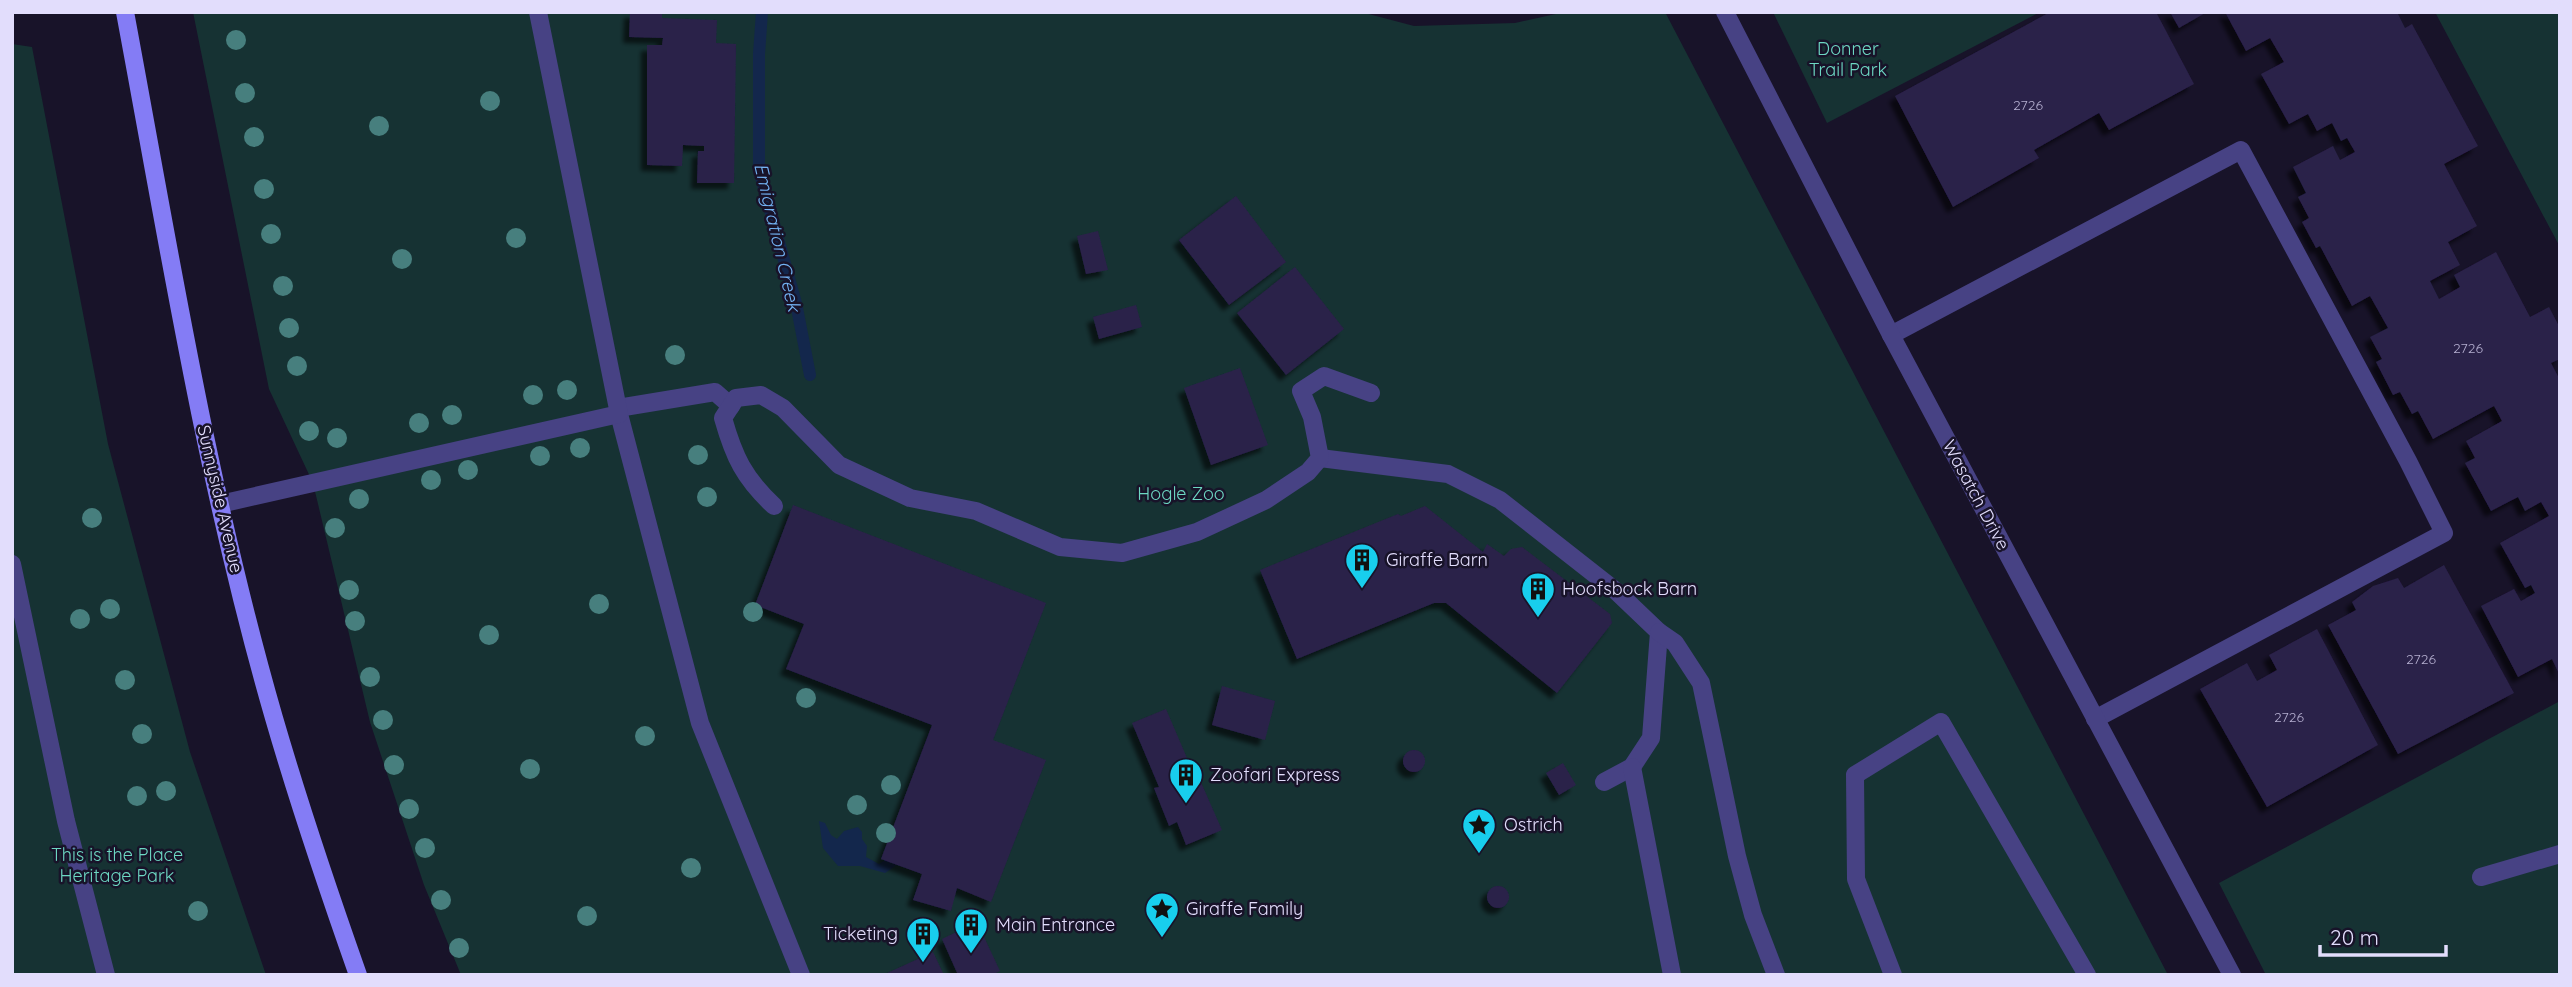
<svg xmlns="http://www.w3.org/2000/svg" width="2572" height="987" viewBox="0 0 2572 987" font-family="Quicksand,sans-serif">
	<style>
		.green { fill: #163233 }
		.water { fill: #13274c }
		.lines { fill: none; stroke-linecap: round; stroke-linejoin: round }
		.stream { stroke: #13274c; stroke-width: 12 }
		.building { fill: #2a2049; filter: url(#shadow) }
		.lane { stroke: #474284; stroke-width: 18 }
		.street { stroke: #474284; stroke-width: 18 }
		.secondary { stroke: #847cf5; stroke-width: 18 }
		.tree { fill: #477f7e }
		.labels { text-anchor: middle; stroke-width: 5; stroke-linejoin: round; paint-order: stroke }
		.number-label { font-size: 14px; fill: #b4aecf }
		.park-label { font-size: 18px; fill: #6dd8c3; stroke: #181329 }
		.street-label { font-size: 18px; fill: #e2ddfc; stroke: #181329 }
		.poi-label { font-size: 18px; fill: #e2ddfc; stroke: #181329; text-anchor: start }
		.water-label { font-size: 19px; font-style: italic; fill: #73b3f4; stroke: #181329 }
	</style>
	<defs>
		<filter id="shadow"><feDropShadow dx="-6" dy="6" stdDeviation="2" flood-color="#0009"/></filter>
	</defs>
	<rect width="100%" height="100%" fill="#181329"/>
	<g class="green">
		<path d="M193 12H1361L1414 26 1515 23 1565 12H1665L2168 975H461L424 885 370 722 313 483 269 389Z"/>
		<path d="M1773 12H2040L1827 123Z"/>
		<path d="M2435 12H2560V247Z"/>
		<path d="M12 44 32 47 108 444 190 752 266 975H12Z"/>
		<path d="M2560 701V975H2266L2219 883Z"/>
	</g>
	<path class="water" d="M819 821 825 823 831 835 837 839 844 831 858 827 862 832V839L867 846 866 857 879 864 885 860 897 865 885 873 860 866H838L823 848Z"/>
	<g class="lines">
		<path class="stream" d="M762 12 759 54V170L796 303 810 375"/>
	</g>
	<g class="building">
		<path d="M630 12H662V18L717 20 716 43 736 44 734 183H697L698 151H704V146L683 145 682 166 647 165V45H662L663 38 629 37Z"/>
		<path d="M2050 12H2156L2194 84 2109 130 2099 113 2034 150 2039 158 1953 207 1895 96Z"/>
		<path d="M2170 12H2207L2179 28Z"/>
		<path d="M2225 12H2397L2405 28 2412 24 2478 146 2444 164 2477 226 2448 242 2460 265 2430 281 2439 299 2460 287 2454 275 2496 252 2530 317 2549 307 2560 328V359L2551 363 2560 380V676L2552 659 2518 677 2481 606 2514 589 2521 601 2535 593 2531 585 2525 588 2500 543 2549 516 2541 502 2525 511 2518 497 2491 511 2465 463 2475 458 2466 441 2502 421 2494 406 2433 439 2418 411 2412 414 2400 392 2393 395 2376 362 2382 359 2370 337 2388 328 2370 296 2352 306 2320 246 2316 248 2302 222 2309 218 2298 197 2306 193 2293 167 2333 146 2340 160 2355 152 2347 138 2341 141 2332 123 2317 131 2308 114 2289 124 2261 74 2284 62 2270 38 2246 51Z"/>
		<path d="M1236 196 1286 262 1229 305 1179 240Z"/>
		<path d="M1098 231 1108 270 1086 274 1077 236Z"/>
		<path d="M1295 267 1344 329 1286 375 1237 313Z"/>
		<path d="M1136 305 1142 327 1099 339 1093 317Z"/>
		<path d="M1240 368 1268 445 1211 465 1184 388Z"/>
		<path d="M793 505 1046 603 993 740 1046 760 991 902 957 888 951 911 913 900 922 874 881 859 932 725 786 669 804 624 755 605Z"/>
		<path d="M1425 506 1483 552 1487 544 1504 556 1511 549 1522 547 1610 614 1612 623 1557 693 1446 603H1434L1297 659 1260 570 1398 514 1401 516Z"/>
		<path d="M2444 565 2514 693 2398 754 2328 625 2356 610 2352 602 2373 586 2398 578 2404 588Z"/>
		<path d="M2317 629 2378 745 2267 807 2200 689 2247 663 2257 681 2277 670 2269 655Z"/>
		<path d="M1222 686 1275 701 1265 740 1212 725Z"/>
		<path d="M1166 709 1193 772 1196 771 1222 830 1186 845 1177 822 1169 826 1154 788 1159 787 1132 723Z"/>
		<circle cx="1414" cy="761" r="11"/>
		<path d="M1563 763 1576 785 1559 795 1546 773Z"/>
		<circle cx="1498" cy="897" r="11"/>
		<path d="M977 922 1000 971 992 975H958L942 939Z"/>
		<path d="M933 952 944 975H883Z"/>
	</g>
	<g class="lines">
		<g class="lane">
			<path d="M1891 335 2241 150 2408 461 2444 533 2095 719"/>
			<path d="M618 408 715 392 731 406"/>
			<path d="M619 414 700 723 801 975"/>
			<path d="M1320 458 1448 474 1500 500 1616 591 1659 632 1651 738 1632 767 1604 782"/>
			<path d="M220 504 619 414 538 12"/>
			<path d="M774 506C744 478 734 457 723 418L736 398 761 395 783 408 839 465 910 498 976 511 1060 547 1122 553 1197 532 1266 500 1308 472 1320 458 1312 417 1301 391 1324 376 1371 393"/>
			<path d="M12 564 66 821 106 975"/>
			<path d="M1659 632 1675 643 1701 683 1737 856 1753 915 1776 975"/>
			<path d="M1632 767 1672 975"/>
			<path d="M2481 877 2560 854"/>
			<path d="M1893 975 1856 879 1855 775 1941 722 2087 975"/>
		</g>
		<path class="street" d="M1725 12 1891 335 2232 975"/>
		<path class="secondary" d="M125 12C169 248 207 487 274 718 299 804 328 890 358 975"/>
	</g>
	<g class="tree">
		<circle cx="236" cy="40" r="10"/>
		<circle cx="245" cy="93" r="10"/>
		<circle cx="490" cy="101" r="10"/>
		<circle cx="379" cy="126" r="10"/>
		<circle cx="254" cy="137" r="10"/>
		<circle cx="264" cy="189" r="10"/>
		<circle cx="271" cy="234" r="10"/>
		<circle cx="516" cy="238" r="10"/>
		<circle cx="402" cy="259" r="10"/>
		<circle cx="283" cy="286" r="10"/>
		<circle cx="289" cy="328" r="10"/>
		<circle cx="675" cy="355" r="10"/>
		<circle cx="297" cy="366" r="10"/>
		<circle cx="567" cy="390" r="10"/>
		<circle cx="533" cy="395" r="10"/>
		<circle cx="452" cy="415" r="10"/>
		<circle cx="419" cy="423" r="10"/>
		<circle cx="309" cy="431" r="10"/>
		<circle cx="337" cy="438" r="10"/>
		<circle cx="580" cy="448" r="10"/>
		<circle cx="698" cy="455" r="10"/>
		<circle cx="540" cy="456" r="10"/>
		<circle cx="468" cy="470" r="10"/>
		<circle cx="431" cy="480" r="10"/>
		<circle cx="707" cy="497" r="10"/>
		<circle cx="359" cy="499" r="10"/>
		<circle cx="92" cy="518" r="10"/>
		<circle cx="335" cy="528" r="10"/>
		<circle cx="349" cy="590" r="10"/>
		<circle cx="599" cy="604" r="10"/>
		<circle cx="110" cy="609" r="10"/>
		<circle cx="753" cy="612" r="10"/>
		<circle cx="80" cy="619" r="10"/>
		<circle cx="355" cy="621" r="10"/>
		<circle cx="489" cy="635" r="10"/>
		<circle cx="370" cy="677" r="10"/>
		<circle cx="125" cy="680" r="10"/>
		<circle cx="806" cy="698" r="10"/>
		<circle cx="383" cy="720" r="10"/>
		<circle cx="142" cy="734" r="10"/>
		<circle cx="645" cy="736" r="10"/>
		<circle cx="394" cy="765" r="10"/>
		<circle cx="530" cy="769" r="10"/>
		<circle cx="891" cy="785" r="10"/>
		<circle cx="166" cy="791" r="10"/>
		<circle cx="137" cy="796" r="10"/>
		<circle cx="857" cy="805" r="10"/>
		<circle cx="409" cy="809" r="10"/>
		<circle cx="886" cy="833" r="10"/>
		<circle cx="425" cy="848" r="10"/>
		<circle cx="691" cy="868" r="10"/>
		<circle cx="441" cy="900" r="10"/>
		<circle cx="198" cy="911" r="10"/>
		<circle cx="587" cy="916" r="10"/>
		<circle cx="459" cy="948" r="10"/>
	</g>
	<defs>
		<g id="building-pin" transform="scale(1.75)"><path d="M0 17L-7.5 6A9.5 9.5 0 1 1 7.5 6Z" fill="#18ceed" stroke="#181329"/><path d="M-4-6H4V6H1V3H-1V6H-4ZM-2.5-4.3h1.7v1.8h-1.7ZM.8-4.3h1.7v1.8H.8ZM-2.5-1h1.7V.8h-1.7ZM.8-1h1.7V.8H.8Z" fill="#111"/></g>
		<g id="sight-pin" transform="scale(1.75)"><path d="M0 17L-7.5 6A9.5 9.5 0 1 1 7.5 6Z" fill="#18ceed" stroke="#181329"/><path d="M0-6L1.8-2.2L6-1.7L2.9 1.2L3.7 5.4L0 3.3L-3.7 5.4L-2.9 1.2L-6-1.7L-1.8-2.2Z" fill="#111"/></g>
	</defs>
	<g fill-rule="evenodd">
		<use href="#building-pin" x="1362" y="560"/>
		<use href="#building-pin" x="1538" y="589"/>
		<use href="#building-pin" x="1186" y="775"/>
		<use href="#sight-pin" x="1479" y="825"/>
		<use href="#sight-pin" x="1162" y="909"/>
		<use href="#building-pin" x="971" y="925"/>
		<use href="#building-pin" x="923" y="934"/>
	</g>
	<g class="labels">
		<g class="number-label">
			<text x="2028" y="110">2726</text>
			<text x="2468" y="353">2726</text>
			<text x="2421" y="664">2726</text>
			<text x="2289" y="722">2726</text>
		</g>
		<g class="park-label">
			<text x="1848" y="55">Donner<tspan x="1848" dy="21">Trail Park</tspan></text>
			<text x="1181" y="500">Hogle Zoo</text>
			<text x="117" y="861">This is the Place<tspan x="117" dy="21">Heritage Park</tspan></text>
		</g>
		<g class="street-label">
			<text transform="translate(1976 495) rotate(62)" y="6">Wasatch Drive</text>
			<text transform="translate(220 499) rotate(77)" y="6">Sunnyside Avenue</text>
		</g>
		<g class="poi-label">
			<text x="1386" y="566">Giraffe Barn</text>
			<text x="1562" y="595">Hoofsbock Barn</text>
			<text x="1210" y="781">Zoofari Express</text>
			<text x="1504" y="831">Ostrich</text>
			<text x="1186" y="915">Giraffe Family</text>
			<text x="996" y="931">Main Entrance</text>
			<text x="898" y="940" text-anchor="end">Ticketing</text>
		</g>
		<g class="water-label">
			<text transform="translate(778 237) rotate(77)" y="7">Emigration Creek</text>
		</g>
	</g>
	<rect width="2572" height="987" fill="none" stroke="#e2ddfc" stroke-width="28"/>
	<path d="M2320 945v10h126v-10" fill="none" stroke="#e2ddfc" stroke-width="3.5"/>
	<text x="2330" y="945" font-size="21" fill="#e2ddfc" stroke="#181329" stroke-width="5" paint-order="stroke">20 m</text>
</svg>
